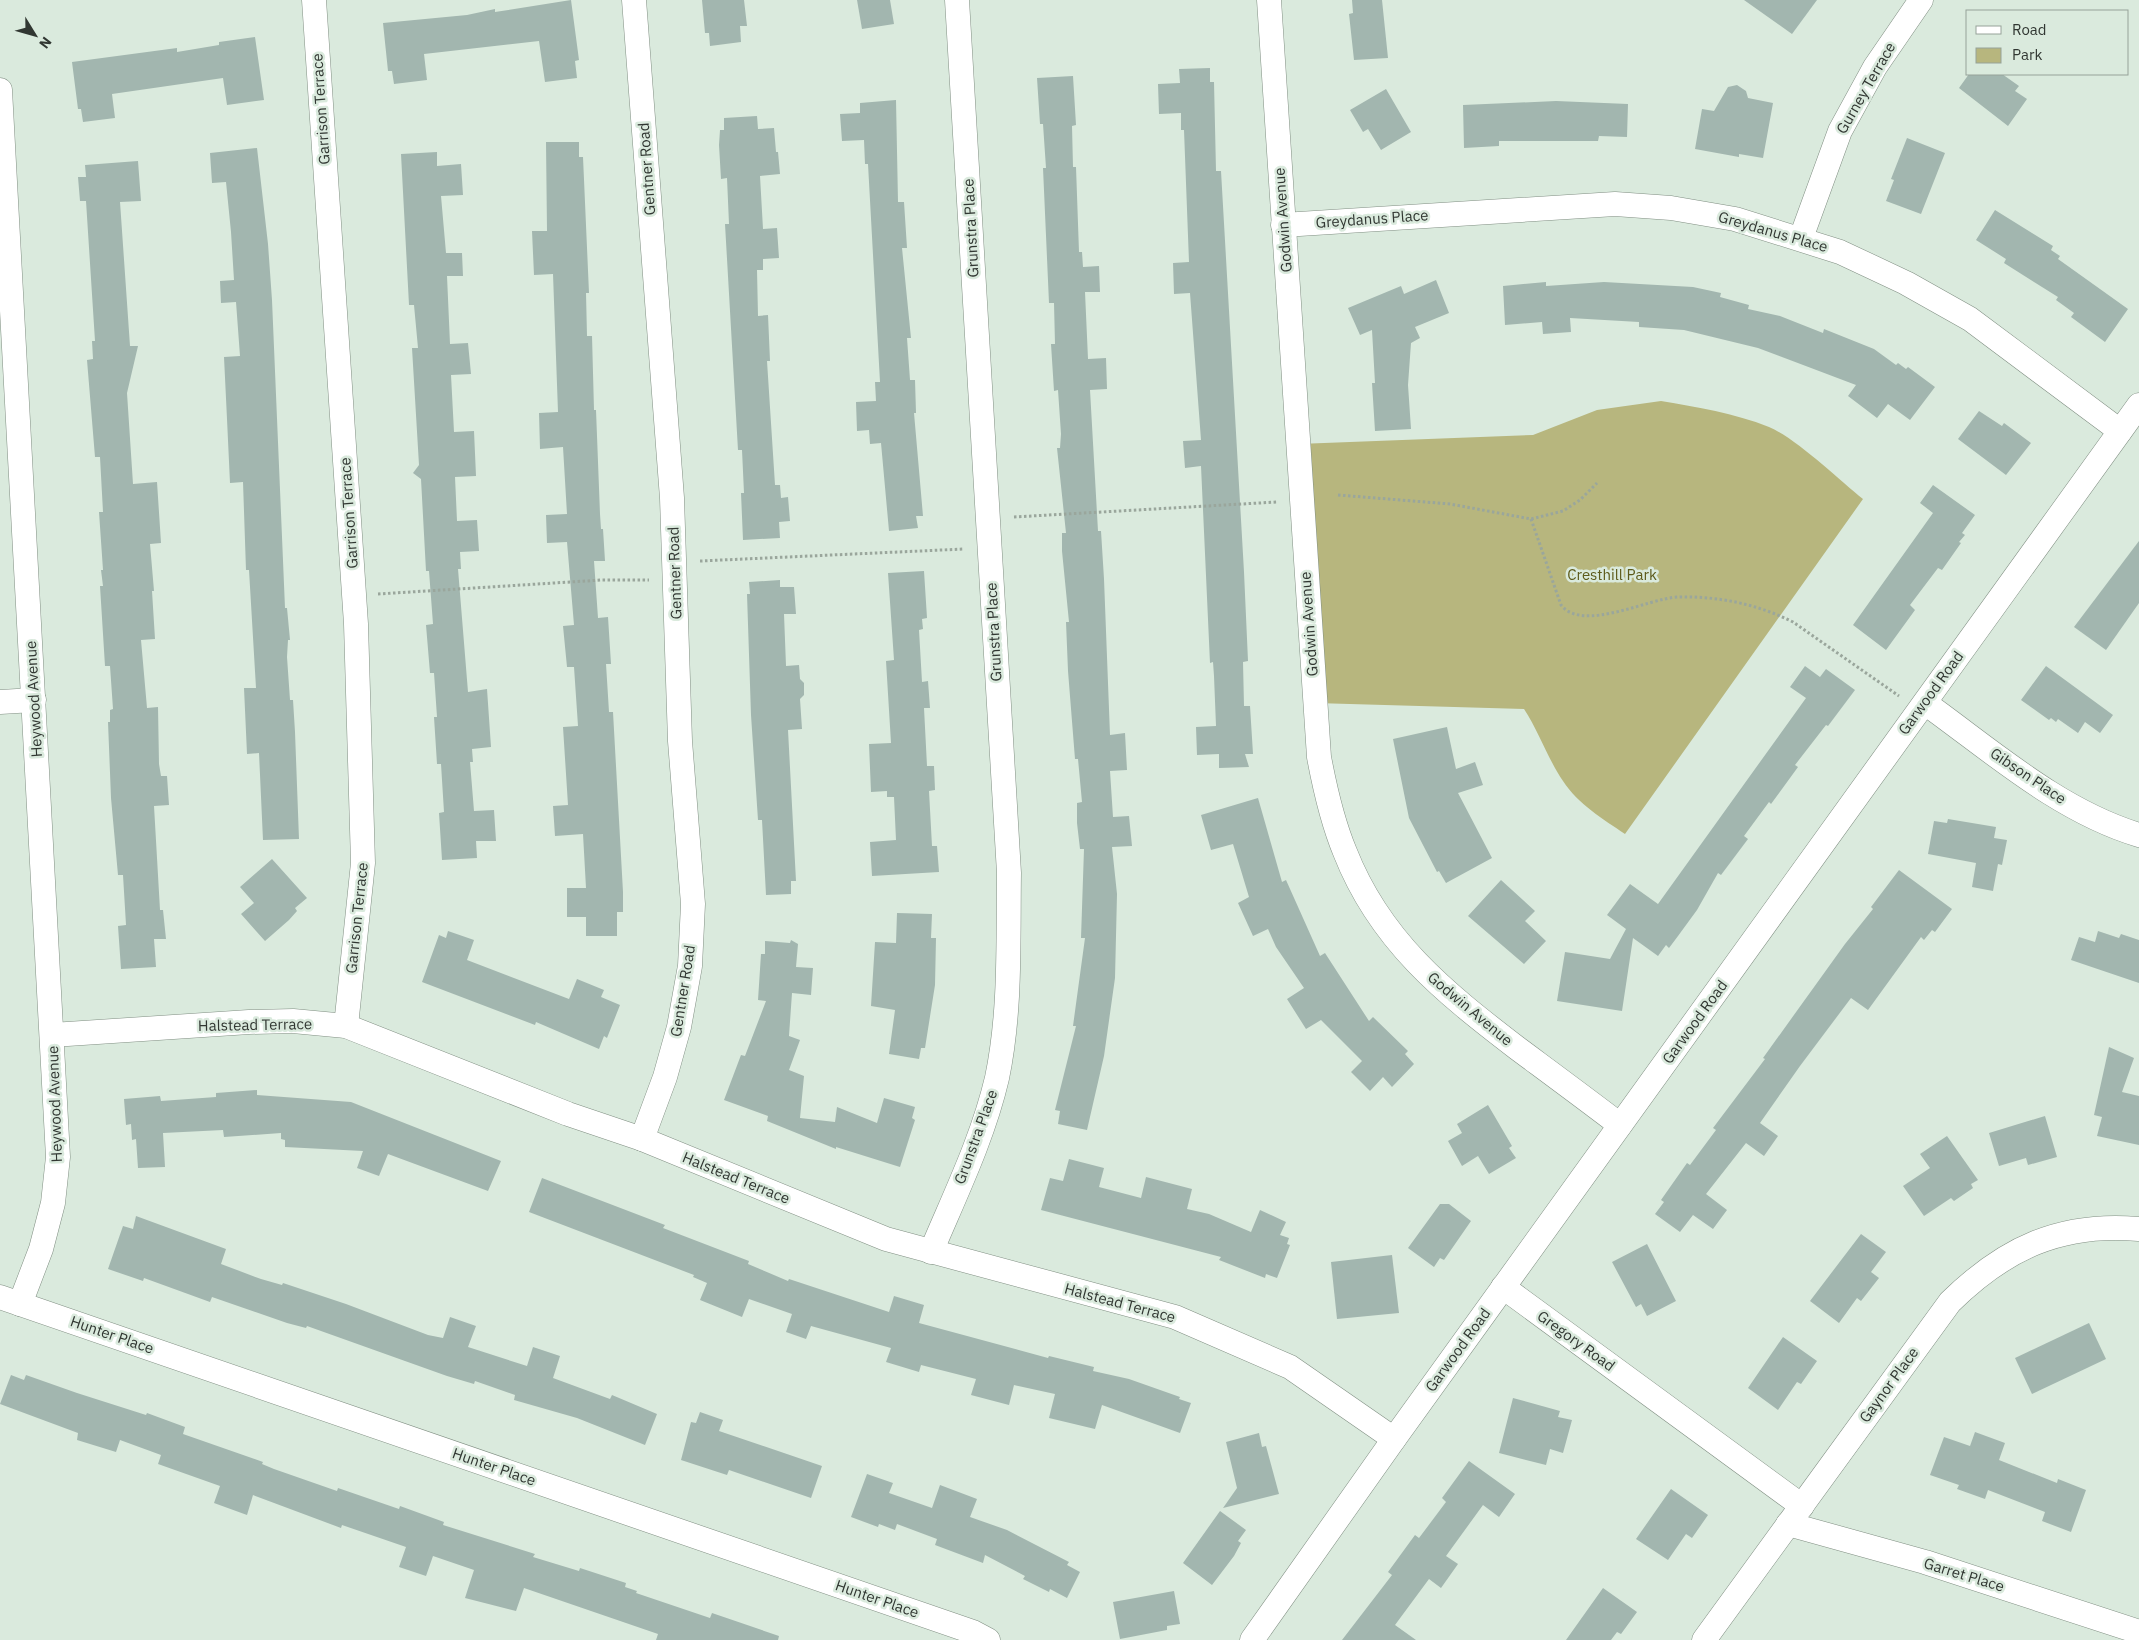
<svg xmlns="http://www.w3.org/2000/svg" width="2139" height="1640" viewBox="0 0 2139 1640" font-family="'IBM Plex Sans',sans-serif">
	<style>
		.green { fill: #b7b67e }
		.building { fill: #a2b6af }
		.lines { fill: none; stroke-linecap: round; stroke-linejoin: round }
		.minor-casing { stroke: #818f83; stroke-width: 25 }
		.path { stroke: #9aa69c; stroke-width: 3; stroke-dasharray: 2.5 2.5; stroke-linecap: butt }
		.minor { stroke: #fff; stroke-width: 24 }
		.labels { text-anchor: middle; stroke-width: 5; stroke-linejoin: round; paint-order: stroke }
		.street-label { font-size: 15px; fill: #313732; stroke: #daeadd }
		.park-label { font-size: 15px; fill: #5d5b1b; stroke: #daeadd }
	</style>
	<rect width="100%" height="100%" fill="#daeadd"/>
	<path class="green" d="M1661 401C1697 407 1734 413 1769 427 1797 439 1838 479 1863 499L1625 834C1603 819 1578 804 1563 781 1548 759 1539 732 1524 709L1315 703 1298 444 1533 435 1597 410Z"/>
	<g class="building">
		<path d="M571 0 579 60 575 61 577 78 545 82 539 41 424 54 427 80 394 84 392 71H388L383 23 467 15 495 9V12Z"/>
		<path d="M702 0H744L747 26H740L741 42 710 46 709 33H705Z"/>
		<path d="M857 0H890L894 24 862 29Z"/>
		<path d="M1352 0H1382L1388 58 1354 60 1349 14 1353 13Z"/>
		<path d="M1744 0H1817L1792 34Z"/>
		<path d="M255 37 264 100 227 105 223 78 112 94 115 118 83 122 81 109H78L72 62 177 48V52L219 45V42Z"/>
		<path d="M1210 68V82H1214L1216 171H1221L1244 572 1248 661 1243 662 1244 706H1250L1253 754H1245L1249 767 1219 768V754L1197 755 1196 727 1216 726 1214 676 1213 662 1210 663 1201 466 1185 468 1183 441 1201 440 1190 293 1174 294 1173 263 1189 262 1184 130H1181V113L1159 114 1158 84 1180 83 1179 69Z"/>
		<path d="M1969 74H2002L2019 86 2015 91 2027 99 2008 126 1959 88Z"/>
		<path d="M1073 76 1076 125 1072 126 1073 167H1076L1079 252H1082L1083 267 1099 266 1100 292H1085L1088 359 1106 358 1107 389 1090 390 1098 531H1101L1104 579 1110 735 1125 733 1127 770 1110 771 1113 817 1129 816 1132 846 1112 847 1117 894 1115 978 1104 1056 1087 1130 1058 1124 1060 1111 1055 1110 1076 1026H1073L1085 938H1081L1084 849H1080L1077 823V803L1082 802 1078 759H1075L1068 671 1066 622H1069L1062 551V533H1066L1057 448H1060L1061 434 1058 390 1054 391 1051 344H1055L1054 303H1049L1043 168H1046L1043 124H1040L1037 78Z"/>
		<path d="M1737 85 1746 91 1748 98 1773 103 1763 158 1739 154V157L1695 149 1702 109 1714 111 1728 87Z"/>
		<path d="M1386 89 1411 132 1381 150 1368 129 1363 132 1350 110Z"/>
		<path d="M896 100 898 202H904L907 248H902L911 338H907L910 380H915L916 413H914L923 516H916L918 528 889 531 881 443 870 444 869 430 857 431 856 402 876 401 875 382H880L868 164H865L864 140 842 141 840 114 860 113V103Z"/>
		<path d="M1556 101 1628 104 1627 137 1599 136 1598 141H1499V146L1464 148 1463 105Z"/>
		<path d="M757 116 758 129 774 128 776 152H778L780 174 760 176 763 229 777 228 779 258 763 259V270H757L758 316 768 315 770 361H767L775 485H780L781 498 788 497 790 521 779 522 780 538 743 540 741 493H744L742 450H738L725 224H729L727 178 721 179 719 145 720 130H724V118Z"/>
		<path d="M1907 138 1945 153 1921 214 1886 201 1894 180 1891 179Z"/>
		<path d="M546 142H579V157H583L589 293H586L587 336H592L594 410H596L600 514 601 529H603L605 561H594L598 618 608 617 611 664H606L609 712H613L623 892V912H617V936H586V917H567V888H586L583 834 555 836 553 806 568 805 563 727 578 726 574 667H567L563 626 574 625 567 542 547 543 546 515 567 514 563 447 540 449 539 413 558 412 553 274 534 275 532 231H547Z"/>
		<path d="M257 148 268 244 272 300 285 608H287L290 640H288L287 657 290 700H293L295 732 299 839 263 840 259 753 247 754 244 688H256L249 570H246L243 482 230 483 227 419 224 357 240 356 236 302 221 303 220 281 234 280 231 232 226 182 212 183 210 153Z"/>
		<path d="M437 152V166L461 164 463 195 441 196 446 253H462L463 276H447L450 344 468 343 471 374 451 375 454 432 474 431 476 476 455 477 457 521 477 520 479 551 460 552 461 569H458L468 692 487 689 491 747 472 749 473 762H470L474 811 494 810 496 841H476L477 858 442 860 439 813 444 812 441 764H437L434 717H437L434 673H430L426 625 433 624 429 571H426L421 479 413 473 419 465 412 348H418L414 305H409L401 154Z"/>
		<path d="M138 161 141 201 120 202 130 346H138L127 393 133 484 157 482 161 543 150 544 154 591H152L155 639 141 640 147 708 158 707 159 764 161 776H167L169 805 154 806 160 910H163L166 939H154L156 967 121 969 118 926 126 925 123 875H118L111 798 108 722H110V710L113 709 110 666H105L100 586H103L101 570H103L99 512H103L100 457H95L87 360 93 359 92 341H95L86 201H80L78 177H86L85 165Z"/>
		<path d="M1995 210 2053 246 2051 250 2060 256 2058 259 2128 309 2105 342 2071 317 2074 313 2056 300 2058 297 2004 263 2006 259 1976 240Z"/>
		<path d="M1436 280 1449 313 1415 327 1420 338 1411 343 1408 385 1411 429 1375 431 1372 383H1375L1372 330 1360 335 1348 308 1401 286 1404 294Z"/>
		<path d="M1546 282V286L1604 282 1693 287 1721 293 1720 297 1749 305 1748 309 1780 316 1823 333 1824 329 1874 349 1896 365 1898 363 1906 369 1908 367 1935 387 1910 420 1888 404 1877 418 1848 396 1856 385 1758 348 1684 330 1639 327V322L1570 318 1571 332 1543 334 1542 322 1505 325 1503 286Z"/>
		<path d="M1979 411 2002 426 2004 423 2031 443 2006 475 1958 439Z"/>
		<path d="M1933 485 1975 515 1962 533 1965 535 1959 542 1961 543 1942 570 1938 568 1910 605 1915 610 1886 650 1853 625 1933 513 1920 503Z"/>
		<path d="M2139 541V603L2106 650 2074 627Z"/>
		<path d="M924 571 927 618 922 619 923 629 919 630 922 682 928 681 930 708H924L927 766H934L935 790 929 791 932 846H937L939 872 872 876 870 842 896 840 894 797H887V791L871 792 869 744 891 743 886 661 894 660 888 573Z"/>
		<path d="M780 580V587H794L796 614H784L786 666 799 665 800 679 804 683V695L800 699 802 729 788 730 796 881H791V894L766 895 762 820H758L751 715 747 594H750L749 582Z"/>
		<path d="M1805 666 1820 677 1826 669 1855 690 1828 726 1826 725 1795 765 1798 767 1771 804 1769 802 1744 836 1748 839 1721 875 1718 873 1697 910 1678 936 1669 948 1666 945 1658 956 1633 938 1622 1011 1557 1001 1565 952 1610 959 1626 929 1607 915 1630 884 1658 904 1806 698 1790 687Z"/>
		<path d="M2046 666 2113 715 2100 733 2085 722 2078 733 2058 719 2056 722 2051 718 2049 720 2021 700Z"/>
		<path d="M1447 727 1456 769 1475 762 1483 785 1458 793 1492 858 1446 883 1439 871 1437 872 1409 818 1393 739Z"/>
		<path d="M1258 798 1282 882 1286 880 1320 956 1325 953 1369 1021 1373 1017 1408 1051 1405 1054 1414 1064 1392 1087 1383 1077 1370 1091 1351 1072 1362 1061 1321 1020 1306 1029 1287 999 1304 988 1276 947 1268 929 1253 936 1238 903 1249 897 1233 844 1211 850 1201 815Z"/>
		<path d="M1948 819 1996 827 1994 838 2007 840 2002 865 1998 864 1993 891 1972 887 1976 863 1928 854 1934 821 1947 823Z"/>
		<path d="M272 859 307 898 295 908 297 911 289 920 265 941 241 914 254 903 240 887Z"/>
		<path d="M1899 870 1952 909 1935 932 1932 930 1924 940 1921 937 1868 1010 1851 998 1800 1066 1760 1123 1778 1136 1764 1156 1746 1143 1706 1194 1727 1210 1713 1229 1693 1215 1680 1232 1655 1214 1664 1202 1661 1200 1687 1163 1690 1165 1716 1130 1713 1128 1765 1059 1763 1058 1845 944 1873 909 1871 907Z"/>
		<path d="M1501 880 1535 911 1525 921 1546 941 1524 964 1468 916Z"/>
		<path d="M897 913 932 914 931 938H936L935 985 925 1048H921L919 1059 889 1054 895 1010 871 1006 875 942 896 943Z"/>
		<path d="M448 931 474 940 467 960 569 999 577 979 604 990 601 997 620 1005 607 1038 604 1036 599 1049 536 1022 535 1025 422 982 439 935 446 938Z"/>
		<path d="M2098 931 2119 938 2121 934 2139 940V983L2071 960 2079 937 2095 942Z"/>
		<path d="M791 940 798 944 796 967 813 968 811 995 792 993 789 1036 800 1040 789 1070 804 1076 800 1118 835 1122 837 1107 877 1123 884 1098 915 1107 912 1118 915 1120 900 1167 836 1147V1149L767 1121 768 1116 724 1100 741 1055 745 1056 766 1001 758 1000 761 954H765V941L790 943Z"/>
		<path d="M2109 1047 2134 1058 2122 1092 2139 1096V1145L2097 1136 2102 1117 2094 1115Z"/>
		<path d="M257 1090V1095L351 1102 501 1161 488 1191 388 1154 379 1176 357 1168 363 1151 285 1147V1140L281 1139V1133L224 1137 223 1130 163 1133 165 1167 138 1168 136 1139 132 1140 131 1124 126 1125 124 1099 160 1096 161 1101 216 1097V1093Z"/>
		<path d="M1488 1105 1512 1146 1509 1148 1516 1158 1489 1174 1478 1156 1462 1166 1448 1141 1462 1133 1457 1124Z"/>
		<path d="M2045 1116 2057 1157 2028 1165 2026 1158 1999 1166 1989 1133Z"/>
		<path d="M1947 1136 1978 1180 1971 1184 1973 1188 1954 1201 1951 1198 1924 1216 1903 1186 1930 1168 1920 1154Z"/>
		<path d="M1069 1159 1104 1168 1099 1187 1141 1198 1146 1177 1192 1189 1187 1209 1209 1214 1251 1232 1260 1210 1286 1222 1280 1235 1289 1238 1287 1244 1290 1245 1277 1278 1266 1274 1265 1278 1219 1260 1221 1257 1041 1210 1050 1178 1063 1181Z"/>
		<path d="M542 1178 665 1225 663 1228 749 1261 748 1264 788 1281 789 1279 889 1312 894 1296 924 1305 919 1323 1048 1358 1049 1356 1094 1367 1093 1371 1129 1379 1180 1397 1179 1399 1191 1403 1180 1433 1102 1405 1095 1429 1049 1418 1055 1394 1014 1385 1009 1405 971 1395 976 1379 921 1365 919 1372 886 1362 891 1348 811 1326 806 1339 786 1332 792 1314 749 1299 742 1317 700 1300 707 1283 693 1277 694 1275 529 1212Z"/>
		<path d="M1440 1204H1449L1471 1221 1444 1260 1440 1258 1434 1267 1408 1248Z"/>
		<path d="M136 1216 226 1249 221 1264 261 1279 282 1285 283 1283 346 1304 428 1335 443 1338 450 1317 476 1326 468 1347 527 1366 533 1347 560 1356 553 1378 610 1399 612 1395 657 1414 645 1445 577 1418 514 1400 515 1395 475 1381 474 1384 447 1376 307 1326 306 1328 287 1323 212 1297 210 1302 144 1278 143 1281 108 1269 123 1226 133 1229Z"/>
		<path d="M1861 1234 1886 1252 1871 1272 1879 1278 1861 1301 1857 1298 1839 1323 1810 1301Z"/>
		<path d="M1647 1244 1676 1301 1647 1316 1641 1304 1636 1307 1612 1262Z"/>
		<path d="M1392 1255 1399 1313 1337 1319 1331 1262Z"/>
		<path d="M2089 1323 2106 1359 2032 1394 2015 1358Z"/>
		<path d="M1783 1337 1817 1361 1801 1384 1797 1382 1778 1410 1748 1388Z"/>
		<path d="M11 1375 24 1380 26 1375 77 1393 146 1415 147 1413 185 1427 183 1434 263 1462 262 1464 274 1469 337 1491 338 1488 399 1509 400 1506 444 1522 443 1525 535 1554 533 1557 579 1571 580 1568 626 1583 625 1587 637 1591 636 1593 710 1618 712 1613 779 1636 778 1640H656L658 1634 524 1588 516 1611 465 1598 474 1570 433 1556 426 1576 399 1567 406 1547 342 1525 341 1528 253 1495 247 1515 214 1503 220 1486 158 1464 161 1455 120 1440 116 1452 77 1440 78 1433 0 1404Z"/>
		<path d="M1513 1398 1560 1411 1558 1417 1572 1420 1563 1453 1550 1449 1546 1465 1499 1453Z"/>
		<path d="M700 1412 723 1420 719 1431 822 1466 811 1498 729 1470 727 1475 681 1460 691 1422 696 1423Z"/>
		<path d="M1975 1432 2005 1443 1999 1460 2057 1483 2058 1479 2086 1490 2071 1532 2042 1521 2045 1512 1988 1490 1985 1499 1957 1489 1959 1485 1930 1475 1944 1437 1970 1446Z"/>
		<path d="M1259 1433 1262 1447 1266 1446 1279 1494 1223 1508 1237 1488 1226 1442Z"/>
		<path d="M1469 1461 1515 1494 1499 1517 1483 1505 1446 1556 1458 1564 1441 1588 1429 1579 1395 1625 1416 1640H1342L1392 1575 1388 1572 1415 1535 1419 1538 1446 1502 1442 1498Z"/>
		<path d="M867 1474 893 1483 889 1493 932 1508 940 1485 977 1499 970 1517 1007 1530 1069 1562 1067 1565 1080 1572 1067 1598 1050 1589 1049 1592 1023 1579 1025 1576 985 1555 983 1563 935 1545 937 1539 897 1524 895 1530 879 1524 878 1527 851 1517Z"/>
		<path d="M1671 1489 1708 1515 1692 1538 1686 1534 1668 1560 1636 1539Z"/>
		<path d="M1220 1511 1246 1530 1238 1541 1241 1543 1234 1556 1212 1585 1183 1563Z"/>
		<path d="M1603 1588 1637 1612 1621 1634 1617 1632 1611 1640H1566Z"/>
		<path d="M1174 1591 1180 1624 1167 1626V1630L1120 1639 1113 1602Z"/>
	</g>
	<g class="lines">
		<g class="minor-casing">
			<g id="minor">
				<path d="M314 0 356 624 363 863 346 1026"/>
				<path d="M634 0 672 498 680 741 693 904 690 966 679 1027 665 1077 642 1139"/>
				<path d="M1269 0 1319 757C1325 789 1332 821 1345 852 1380 941 1444 992 1517 1048 1552 1074 1586 1099 1620 1125"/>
				<path d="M0 90 58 1157 53 1203 41 1249 20 1304"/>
				<path d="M1283 225 1615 204 1671 208 1735 219 1840 252 1906 283 1970 319 2120 431"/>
				<path d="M1801 238 1840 131 1875 67 1921 0"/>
				<path d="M0 702 34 700"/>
				<path d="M1925 703C1992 751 2059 811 2139 835"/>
				<path d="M52 1035 249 1022 293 1021 346 1026 568 1114 642 1139 886 1239 1175 1317 1290 1367 1394 1439"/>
				<path d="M931 1252C955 1195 983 1138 997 1078 1011 1011 1008 941 1009 873L957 0"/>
				<path d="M1503 1287 1802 1506"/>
				<path d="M0 1297 973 1632 988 1640"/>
				<path d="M1788 1524 1925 1562 2139 1632"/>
				<path d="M1252 1640 1394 1439 2139 405"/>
				<path d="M1704 1640 1950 1302C2005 1248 2061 1222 2139 1229"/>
			</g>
		</g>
		<g class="path">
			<path d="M1338 495 1450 504 1531 519 1563 511 1580 500 1597 483"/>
			<path d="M1014 517 1277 502"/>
			<path d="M1531 519 1561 605C1583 633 1649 598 1678 597 1718 596 1757 604 1793 622L1899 696"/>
			<path d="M700 561 964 549"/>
			<path d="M378 594 602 580H649"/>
		</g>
		<use href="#minor" class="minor"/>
	</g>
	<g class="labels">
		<g class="street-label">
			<text transform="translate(1866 88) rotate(-60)" y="5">Gurney Terrace</text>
			<text transform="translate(321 109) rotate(-94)" y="5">Garrison Terrace</text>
			<text transform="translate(647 169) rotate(-94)" y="5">Gentner Road</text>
			<text transform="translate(1372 219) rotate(-4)" y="5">Greydanus Place</text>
			<text transform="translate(1283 220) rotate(-94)" y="5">Godwin Avenue</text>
			<text transform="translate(971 228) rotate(-93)" y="5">Grunstra Place</text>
			<text transform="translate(1773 232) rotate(16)" y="5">Greydanus Place</text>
			<text transform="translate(349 513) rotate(-94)" y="5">Garrison Terrace</text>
			<text transform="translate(675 573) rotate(-92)" y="5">Gentner Road</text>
			<text transform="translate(1309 624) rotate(-94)" y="5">Godwin Avenue</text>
			<text transform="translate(994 632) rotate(-93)" y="5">Grunstra Place</text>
			<text transform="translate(1931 693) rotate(-54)" y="5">Garwood Road</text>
			<text transform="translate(34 699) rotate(-93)" y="5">Heywood Avenue</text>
			<text transform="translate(2028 776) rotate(34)" y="5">Gibson Place</text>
			<text transform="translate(357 918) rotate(-84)" y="5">Garrison Terrace</text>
			<text transform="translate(683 991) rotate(-81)" y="5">Gentner Road</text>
			<text transform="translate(1470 1009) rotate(40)" y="5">Godwin Avenue</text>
			<text transform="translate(1695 1022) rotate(-54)" y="5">Garwood Road</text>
			<text transform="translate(255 1025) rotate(-1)" y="5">Halstead Terrace</text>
			<text transform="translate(55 1104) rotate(-92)" y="5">Heywood Avenue</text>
			<text transform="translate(976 1137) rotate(-70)" y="5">Grunstra Place</text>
			<text transform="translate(736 1178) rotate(22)" y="5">Halstead Terrace</text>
			<text transform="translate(1120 1303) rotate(15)" y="5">Halstead Terrace</text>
			<text transform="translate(112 1335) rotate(19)" y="5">Hunter Place</text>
			<text transform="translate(1576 1341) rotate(36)" y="5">Gregory Road</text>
			<text transform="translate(1458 1350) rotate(-54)" y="5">Garwood Road</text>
			<text transform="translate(1889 1385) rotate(-54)" y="5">Gaynor Place</text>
			<text transform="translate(494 1467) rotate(19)" y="5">Hunter Place</text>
			<text transform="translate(1964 1575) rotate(17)" y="5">Garret Place</text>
			<text transform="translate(877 1599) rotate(19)" y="5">Hunter Place</text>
		</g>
		<g class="park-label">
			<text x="1612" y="580">Cresthill Park</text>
		</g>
	</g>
	<rect x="1966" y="10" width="162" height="65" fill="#daeadd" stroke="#96a299"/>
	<rect x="1976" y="26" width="25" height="8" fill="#ffffff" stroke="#96a299"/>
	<text x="2012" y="35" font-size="15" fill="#313732">Road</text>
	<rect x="1976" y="48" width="25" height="15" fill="#b7b67e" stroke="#96a299"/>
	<text x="2012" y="60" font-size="15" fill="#313732">Park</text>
	<g transform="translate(35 35) rotate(127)" stroke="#daeadd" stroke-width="4" paint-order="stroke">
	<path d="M0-4L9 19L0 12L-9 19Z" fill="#313732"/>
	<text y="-8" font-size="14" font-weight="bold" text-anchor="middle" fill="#313732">N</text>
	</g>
</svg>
